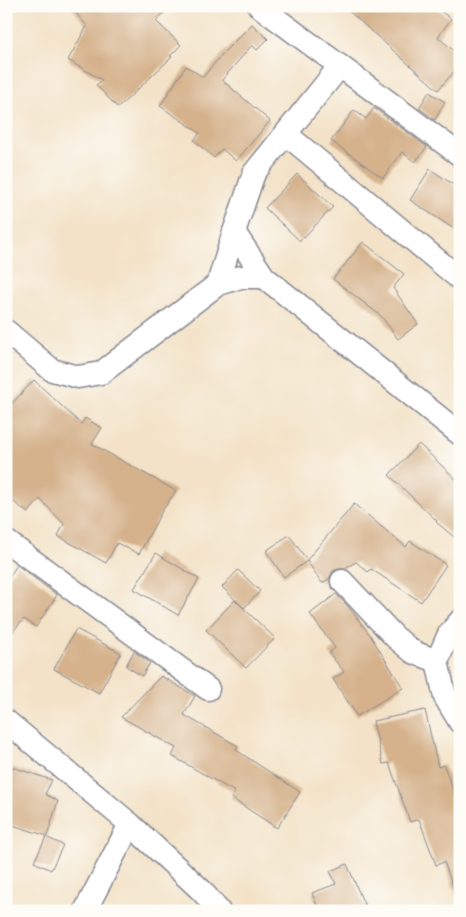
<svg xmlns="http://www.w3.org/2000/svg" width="466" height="917" viewBox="0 0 466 917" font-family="'IM FELL Great Primer',serif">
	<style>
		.building { fill: #d5b28c }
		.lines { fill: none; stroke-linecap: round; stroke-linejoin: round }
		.minor-casing { stroke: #878892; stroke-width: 25 }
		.minor { stroke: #fff; stroke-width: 22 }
	</style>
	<rect width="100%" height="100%" fill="#fdfcf7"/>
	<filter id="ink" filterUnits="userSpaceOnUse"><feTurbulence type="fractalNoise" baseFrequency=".02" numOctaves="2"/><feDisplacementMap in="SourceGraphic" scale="10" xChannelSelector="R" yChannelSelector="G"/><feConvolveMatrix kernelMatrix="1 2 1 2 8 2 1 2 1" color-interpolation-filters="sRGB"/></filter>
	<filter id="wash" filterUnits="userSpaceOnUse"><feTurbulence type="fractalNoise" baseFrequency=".0096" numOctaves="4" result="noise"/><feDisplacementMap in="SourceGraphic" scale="20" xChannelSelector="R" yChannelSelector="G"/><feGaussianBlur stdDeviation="1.12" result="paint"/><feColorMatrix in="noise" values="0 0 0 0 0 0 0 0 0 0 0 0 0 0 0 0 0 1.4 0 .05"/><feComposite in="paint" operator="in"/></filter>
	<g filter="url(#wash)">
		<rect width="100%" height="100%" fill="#f3e2c7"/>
		<g id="blocks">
			<g class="building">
				<path d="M70 6H170L156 21 181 45 170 56 172 57 118 108 96 85 102 80 68 60 87 26Z"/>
				<path d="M343 6H434L451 19 438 37 460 56V65L438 90Z"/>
				<path d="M252 24 268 39 257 50 252 45 222 80 270 121 236 161 222 149 214 158 194 140 200 133 160 106 186 66 203 77 223 53Z"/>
				<path d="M429 92 445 102 435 120 419 108Z"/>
				<path d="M374 108 427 147 415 162 402 152 383 178 331 141 354 110 366 119Z"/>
				<path d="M430 169 460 189V233L410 200Z"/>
				<path d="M297 174 333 207 300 241 265 208Z"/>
				<path d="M363 242 404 274 393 288 418 324 398 339 381 316 333 279Z"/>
				<path d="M34 380 81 424 85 418 102 428 92 444 176 491 162 511 139 554 117 543 106 563 58 536 64 524 40 499 28 513 6 496V410Z"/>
				<path d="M419 444 460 483V542L436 522 437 521 389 475Z"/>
				<path d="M354 504 406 547 410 541 446 565 421 602 371 569 368 572 356 562 345 568H339L333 571 329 579 322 583 307 561 284 577 266 551 289 535 307 560Z"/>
				<path d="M156 553 199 579 178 615 134 589Z"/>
				<path d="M17 565 57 595 36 627 24 619 6 639V582Z"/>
				<path d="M238 570 260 591 244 608 222 587Z"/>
				<path d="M336 594 347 605 370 635 403 688 357 716 333 679 344 672 329 653 335 648 310 614Z"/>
				<path d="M235 600 275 638 246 668 206 630Z"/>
				<path d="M76 629 121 653 99 693 54 669Z"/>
				<path d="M134 651 150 663 142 676 126 666Z"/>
				<path d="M161 676 195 696 184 715 238 746 236 750 300 792 277 828 231 798 235 792 172 756 176 748 121 717Z"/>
				<path d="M425 710 438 767 444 765 460 810V899L458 900 444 862 436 865 419 819 410 822 389 763 383 764 373 721Z"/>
				<path d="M6 765 52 780 45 794 58 801 47 836 6 823Z"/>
				<path d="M46 837 63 845 51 870 34 862Z"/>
				<path d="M347 864 367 911H319L312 893 336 884 330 871Z"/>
			</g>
		</g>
	</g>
	<g filter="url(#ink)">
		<use href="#blocks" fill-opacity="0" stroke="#878892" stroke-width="1"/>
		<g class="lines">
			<g class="minor-casing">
				<g id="minor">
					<path d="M259 6 460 155"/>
					<path d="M286 134 460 279"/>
					<path d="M234 232 264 277 460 434"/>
					<path d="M218 284 234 232 254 173 340 66"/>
					<path d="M6 331 52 370 78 377 101 373 218 284 241 277H264"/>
					<path d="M6 541 208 689"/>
					<path d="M342 581 395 637 413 652 437 661"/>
					<path d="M460 621 449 634 437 661 445 697 460 722"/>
					<path d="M6 721 130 824 202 891 219 911"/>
					<path d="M85 911 130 824"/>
				</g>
			</g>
			<use href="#minor" class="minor"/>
		</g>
	</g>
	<rect width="466" height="917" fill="none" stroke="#fdfcf7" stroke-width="25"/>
</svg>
